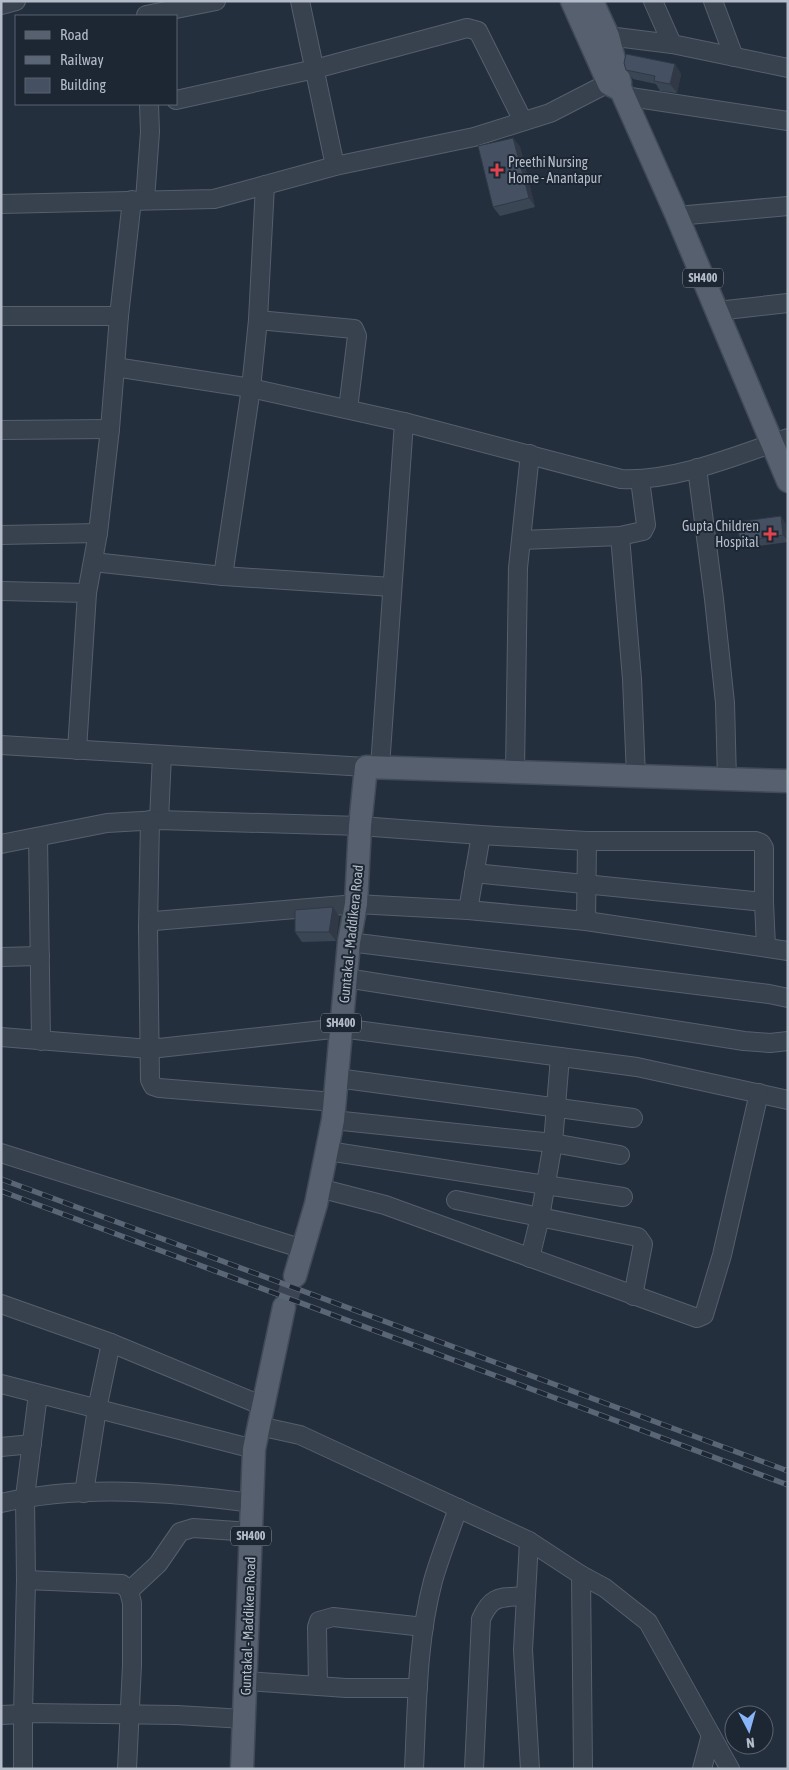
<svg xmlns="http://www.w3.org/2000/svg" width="789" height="1770" viewBox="0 0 789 1770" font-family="'Asap Condensed',sans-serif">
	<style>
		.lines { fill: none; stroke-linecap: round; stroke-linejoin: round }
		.major-tunnel { stroke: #3a4453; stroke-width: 22; stroke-dasharray: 22 11; stroke-linecap: butt }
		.minor-casing { stroke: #565f6c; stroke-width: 20 }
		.major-casing { stroke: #414a57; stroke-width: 25 }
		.minor { stroke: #38414e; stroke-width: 18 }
		.major { stroke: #56606e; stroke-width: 22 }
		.rail-casing { stroke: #5a6575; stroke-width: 5.5 }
		.rail { stroke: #1d2633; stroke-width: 4; stroke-dasharray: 11; stroke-linecap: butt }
		.wall { fill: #3b4654 }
		.shaded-wall { fill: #303945 }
		.building { fill: #455162; stroke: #303945 }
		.health-dot { fill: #e0444e; stroke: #1d2633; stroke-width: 2 }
		.labels { text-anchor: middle; stroke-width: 4; stroke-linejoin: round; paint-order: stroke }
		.shield { fill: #1d2633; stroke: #878f9c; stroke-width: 1 }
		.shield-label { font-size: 12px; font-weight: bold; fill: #b4bcc9 }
		.poi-label { font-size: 14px; fill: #b4bcc9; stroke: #1d2633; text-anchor: start }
		.street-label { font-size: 14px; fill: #b4bcc9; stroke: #1d2633 }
	</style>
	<rect width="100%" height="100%" fill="#242f3e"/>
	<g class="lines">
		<path class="major-tunnel" d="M284 1307 295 1276"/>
		<g class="minor-casing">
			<g id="minor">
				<path d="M300 1 335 166"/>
				<path d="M653 1 672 44"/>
				<path d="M713 1 734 57"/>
				<path d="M1 5 16 1"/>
				<path d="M146 15 216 1"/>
				<path d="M608 36 672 44 788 68"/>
				<path d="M624 96 788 121"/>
				<path d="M176 100 315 69 467 28 478 31 523 121"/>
				<path d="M145 200 150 132 149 104"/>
				<path d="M1 204 214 199 335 166 474 137 550 113 618 78"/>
				<path d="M677 216 788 206"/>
				<path d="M717 311 788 303"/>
				<path d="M1 316H119"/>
				<path d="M258 320 354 329 357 336 348 409"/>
				<path d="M115 367 251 388 404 422 621 479C675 482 737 455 788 438"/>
				<path d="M1 430 110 429"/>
				<path d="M697 468 714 599 725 703 727 780"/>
				<path d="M1 535 98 533"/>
				<path d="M620 536 632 679 636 776"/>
				<path d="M522 540 620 536 643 531 646 525 640 480"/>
				<path d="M93 562 223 576 392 587"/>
				<path d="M223 576 251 388 258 320 265 185"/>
				<path d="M1 591 87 593"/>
				<path d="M1 745 366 767"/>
				<path d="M77 750 87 593 98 533 110 429 119 316 132 200"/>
				<path d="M380 767 404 422"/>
				<path d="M515 772 518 568 530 454"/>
				<path d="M159 820 162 755"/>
				<path d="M38 837 41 1041"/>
				<path d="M1 844 107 823 159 820 360 826 481 835 587 841H756L761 843 764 848V902L766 947"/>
				<path d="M474 873 764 902"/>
				<path d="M468 910 481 835"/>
				<path d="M586 921 587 841"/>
				<path d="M148 927 150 820"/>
				<path d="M349 942 769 994 788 998"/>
				<path d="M1 957 40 956"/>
				<path d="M346 978 744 1041 770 1043 788 1041"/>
				<path d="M1 1037 150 1049 341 1028 637 1067 788 1100"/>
				<path d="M337 1078 633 1118"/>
				<path d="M335 1102 159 1088 153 1086 150 1080 148 927 154 921 356 904 468 910 586 921 788 951"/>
				<path d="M333 1120 553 1143 620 1155"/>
				<path d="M328 1151 623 1197"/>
				<path d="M1 1153 303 1249"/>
				<path d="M319 1188 385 1205 697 1318 704 1315 722 1255 759 1093"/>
				<path d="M456 1200 638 1237 643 1244 633 1296"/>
				<path d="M530 1258 540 1217 553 1143 560 1057"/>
				<path d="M1 1304 111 1343 263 1406"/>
				<path d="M1 1384 254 1449"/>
				<path d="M259 1426 300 1435 529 1541 581 1575 605 1588 648 1622 730 1769"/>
				<path d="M1 1447 32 1444"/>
				<path d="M84 1493 97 1409 111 1343"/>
				<path d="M1 1503C84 1484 169 1492 252 1503"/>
				<path d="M529 1541 523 1650 530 1769"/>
				<path d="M581 1575 583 1769"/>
				<path d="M26 1580 122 1584 129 1591 132 1603V1665L127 1769"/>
				<path d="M129 1591 158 1564 180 1532 193 1528 251 1532"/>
				<path d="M246 1681 346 1688H418"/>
				<path d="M318 1686 317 1627 319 1621 333 1617 424 1627"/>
				<path d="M1 1715 23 1714 26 1580 25 1497 38 1394"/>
				<path d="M23 1769V1714L31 1713 177 1715 244 1719"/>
				<path d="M414 1769C417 1707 417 1641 433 1581 440 1556 450 1532 458 1508"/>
				<path d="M474 1769 481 1619C492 1594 501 1598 525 1596"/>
				<path d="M702 1769 711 1735"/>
			</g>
		</g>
		<g class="major-casing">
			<g id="major">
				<path d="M572 1 609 84 621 90 677 216 788 481"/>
				<path d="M592 1 608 36 620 83"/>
				<path d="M295 1276 316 1204 333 1120 349 942 356 904 360 826 366 767 788 781"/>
				<path d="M242 1769 254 1449 284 1307"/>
			</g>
		</g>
		<use href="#minor" class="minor"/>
		<use href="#major" class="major"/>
		<g class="rail-casing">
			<g id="rail">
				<path d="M1 1179 788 1471"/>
				<path d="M1 1191 788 1485"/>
			</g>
		</g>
		<use href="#rail" class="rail"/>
	</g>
	<g class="wall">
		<path d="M675 64 681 74 677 93 660 91 656 84 633 79 626 70Z"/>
		<path d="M513 138 520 147 535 207 500 216 493 207Z"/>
		<path d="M785 522 788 542 744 548 740 542Z"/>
		<path d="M339 916 336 941 302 942 295 932Z"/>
	</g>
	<g class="shaded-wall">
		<path d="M675 64 681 74 677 93 670 84Z"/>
		<path d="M513 138 520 147 535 207 529 198Z"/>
		<path d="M781 516 785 522 788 541 783 535Z"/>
		<path d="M333 907 339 916 336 941 329 932Z"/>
	</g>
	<g class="building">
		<path d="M626 54 675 64 670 84 654 81 655 76 626 70 624 63Z"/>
		<path d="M513 138 529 198 493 207 478 146Z"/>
		<path d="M781 516 783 535 740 542 737 522Z"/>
		<path d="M333 907 329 932H295V910Z"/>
	</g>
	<g class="health-dot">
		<path d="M494.5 162.5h5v5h5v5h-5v5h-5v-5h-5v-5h5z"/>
		<path d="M767.5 526.5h5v5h5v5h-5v5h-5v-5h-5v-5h5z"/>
	</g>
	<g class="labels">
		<g class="shield">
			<rect x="683" y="268.5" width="40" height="19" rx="4"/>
			<rect x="321" y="1013.5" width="40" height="19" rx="4"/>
			<rect x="231" y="1526.5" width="40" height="19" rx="4"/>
		</g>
		<g class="shield-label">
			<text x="703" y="282">SH400</text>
			<text x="341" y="1027">SH400</text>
			<text x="251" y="1540">SH400</text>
		</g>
		<g class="poi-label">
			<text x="508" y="167">Preethi Nursing<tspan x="508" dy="16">Home - Anantapur</tspan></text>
			<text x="759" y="531" text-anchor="end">Gupta Children<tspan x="759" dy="16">Hospital</tspan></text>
		</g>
		<g class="street-label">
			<text transform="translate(351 934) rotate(-84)" y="5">Guntakal - Maddikera Road</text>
			<text transform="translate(248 1626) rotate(-88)" y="5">Guntakal - Maddikera Road</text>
		</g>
	</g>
	<rect width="789" height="1770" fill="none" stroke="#b4bcc9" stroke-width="5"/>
	<rect x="15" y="15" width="162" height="90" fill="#1d2633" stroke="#59626f"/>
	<rect x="25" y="31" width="25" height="8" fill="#56606e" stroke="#59626f"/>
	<text x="60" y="40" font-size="15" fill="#b4bcc9">Road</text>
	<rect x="25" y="56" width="25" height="8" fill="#5a6575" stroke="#59626f"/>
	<text x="60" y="65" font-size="15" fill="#b4bcc9">Railway</text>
	<rect x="25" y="78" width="25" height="15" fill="#455162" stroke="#59626f"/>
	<text x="60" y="90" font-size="15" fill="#b4bcc9">Building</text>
	<g transform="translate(749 1730) rotate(174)"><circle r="24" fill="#1d2633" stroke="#59626f"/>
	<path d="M0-4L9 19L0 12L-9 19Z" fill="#8ab4f8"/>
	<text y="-8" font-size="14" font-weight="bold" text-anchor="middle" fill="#b4bcc9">N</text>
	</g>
</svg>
